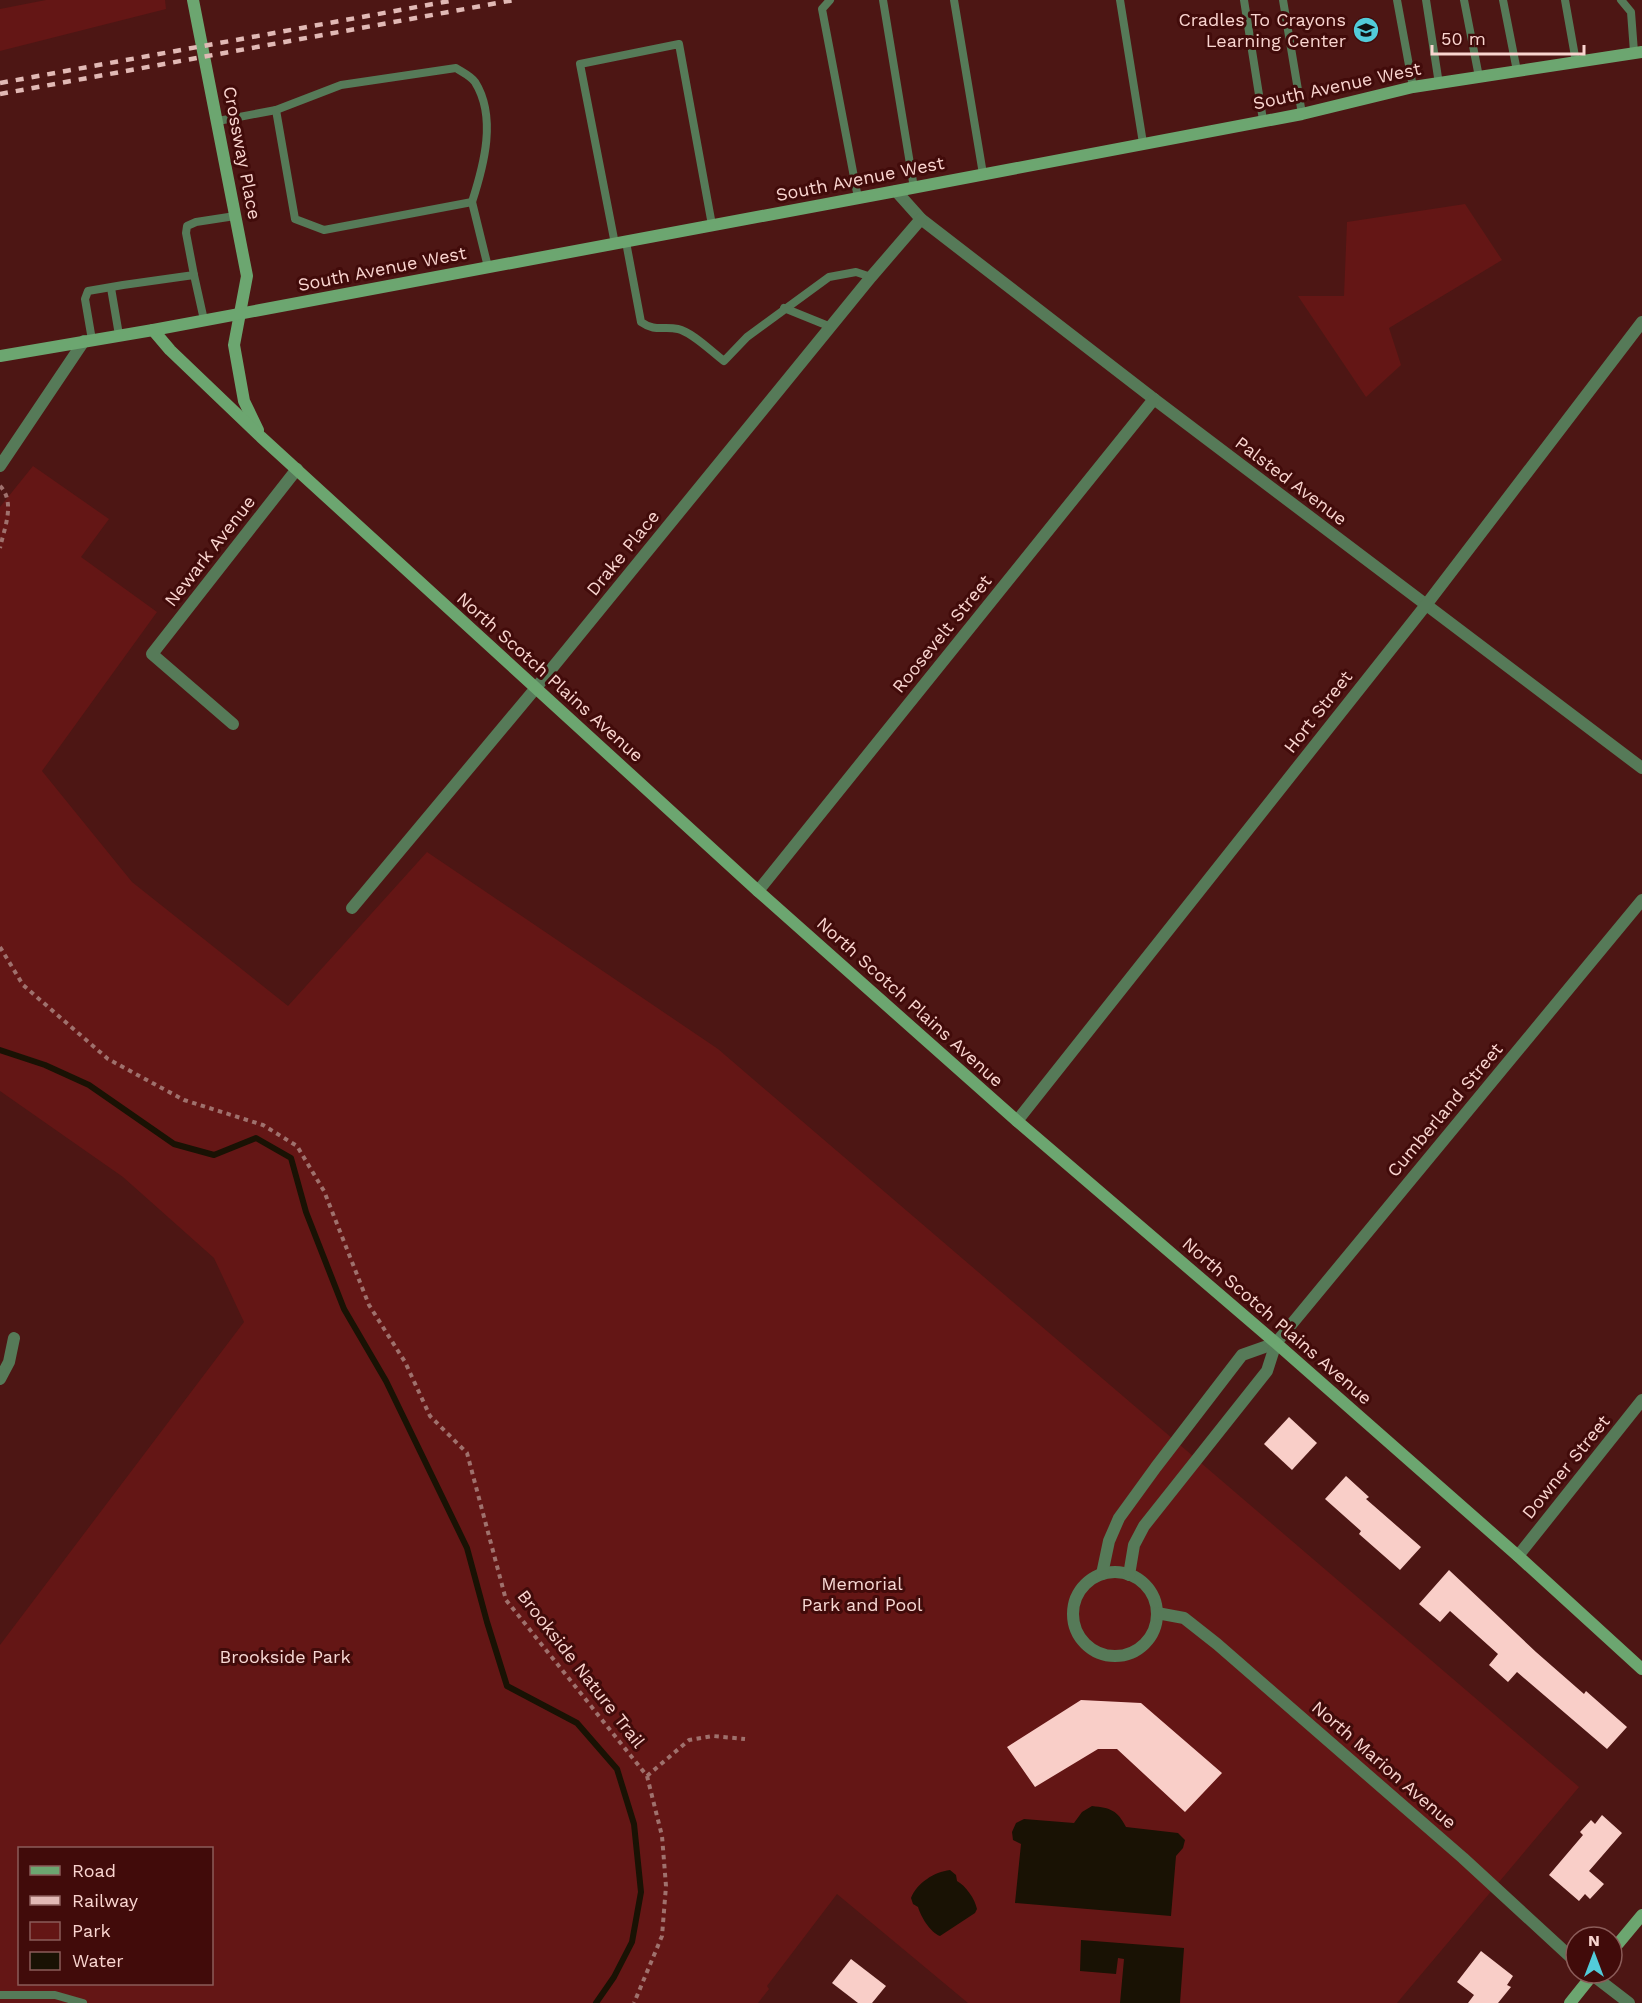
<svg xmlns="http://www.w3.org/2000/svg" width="1642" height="2003" viewBox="0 0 1642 2003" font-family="'Work Sans',sans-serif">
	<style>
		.green { fill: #641615; fill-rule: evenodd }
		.water { fill: #191204 }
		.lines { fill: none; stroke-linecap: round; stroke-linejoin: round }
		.stream { stroke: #191204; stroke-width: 6 }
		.building { fill: #f9cec8 }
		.path { stroke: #9f716d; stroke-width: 4; stroke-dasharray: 4.5 4.5; stroke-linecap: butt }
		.lane { stroke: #567a58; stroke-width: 8 }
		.street { stroke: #567a58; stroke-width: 12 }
		.secondary { stroke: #6ca670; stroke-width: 12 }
		.rail { stroke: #e1b9b5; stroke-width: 4.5; stroke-dasharray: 8 8; stroke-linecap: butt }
		.labels { text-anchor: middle; stroke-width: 6; stroke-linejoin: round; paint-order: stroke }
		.poi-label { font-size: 18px; fill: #fad5d0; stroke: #410b0a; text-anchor: end }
		.street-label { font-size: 18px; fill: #fad5d0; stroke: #410b0a }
		.park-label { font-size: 18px; fill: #f7d8d4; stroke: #410b0a }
	</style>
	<rect width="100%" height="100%" fill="#4d1614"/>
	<g class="green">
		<path d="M46 0H165L166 9 0 51V9Z"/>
		<path d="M1465 204 1502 260 1389 328 1401 365 1366 397 1298 296H1344L1347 222Z"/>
		<path d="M33 466 109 519 81 557 157 612 42 771 132 882 288 1006 427 852 718 1049 1579 1787 1397 2003H968L837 1894 767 1986 769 1989 758 2003H0V1645L244 1322 214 1258 123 1177 0 1091V507ZM20 1848H212V1984H20Z"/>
	</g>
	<g class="water">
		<path d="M1092 1806C1111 1808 1117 1810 1126 1827L1178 1833 1185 1840 1183 1848 1176 1856 1171 1916 1015 1903 1021 1844 1013 1840 1012 1832 1016 1823 1024 1819 1074 1823 1082 1812Z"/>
		<path d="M950 1870 956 1875 957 1881C966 1886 975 1899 977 1909L975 1913 940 1936C930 1932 921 1917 918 1907L913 1904 911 1898C917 1883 934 1872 950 1870Z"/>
		<path d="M1081 1940 1184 1948 1180 2003H1120L1124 1959 1118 1958 1116 1974 1080 1971Z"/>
	</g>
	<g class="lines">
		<path class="stream" d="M0 1050 45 1065 89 1085 174 1144 214 1155 256 1138 291 1158 306 1212 344 1309 386 1381 467 1548 487 1622 507 1686 577 1723 617 1769 634 1824 641 1892 632 1942 614 1977 596 2003"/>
	</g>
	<g class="building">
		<path d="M1289 1417 1317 1443 1292 1470 1264 1444Z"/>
		<path d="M1346 1476 1369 1497 1366 1499 1421 1547 1400 1570 1359 1534 1361 1531 1325 1499Z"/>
		<path d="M1449 1570 1536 1652 1584 1694 1586 1691 1627 1727 1607 1749 1517 1672 1508 1682 1489 1665 1498 1654 1450 1611 1440 1622 1419 1604Z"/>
		<path d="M1081 1700 1141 1703 1222 1773 1185 1812 1117 1749H1098L1035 1787 1007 1747Z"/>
		<path d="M1602 1815 1622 1833 1589 1871 1604 1884 1590 1899 1585 1894 1579 1901 1549 1875 1583 1835 1580 1832 1591 1820 1595 1824Z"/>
		<path d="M1481 1951 1513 1976 1507 1985 1511 1987 1498 2003H1468L1474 1995 1457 1982Z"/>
		<path d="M851 1959 886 1986 872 2003H858L832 1983Z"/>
	</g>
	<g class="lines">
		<g class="path">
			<path d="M0 486C16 502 4 529 0 548"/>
			<path d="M0 947 23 985 108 1059 184 1100 263 1125 297 1146 324 1191 369 1305 405 1362 430 1416 467 1453 506 1600 647 1776 662 1836 666 1886 662 1936 634 2003"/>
			<path d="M647 1776 689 1740 713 1736 745 1739"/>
		</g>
		<g class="lane">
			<path d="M830 0 822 9 858 198"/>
			<path d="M883 0 914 188"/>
			<path d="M954 0 983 174"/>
			<path d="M1120 0 1143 143"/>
			<path d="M1244 0 1263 120"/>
			<path d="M1283 0 1302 114"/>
			<path d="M1397 0 1413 87"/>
			<path d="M1426 0 1439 84"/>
			<path d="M1464 0 1479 77"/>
			<path d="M1503 0 1517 71"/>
			<path d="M1565 0 1576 62"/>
			<path d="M1621 0 1631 12 1634 52"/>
			<path d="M276 110 341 85 456 68C462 72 471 76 475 82 497 117 484 165 472 202"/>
			<path d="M218 121 276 110 295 219 324 230 472 202 488 267"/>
			<path d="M626 242 641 322C655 332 663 326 678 329 692 332 712 352 724 361L747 337 829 277 856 272 871 277"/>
			<path d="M615 244 580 64 679 44 712 225"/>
			<path d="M194 275 204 320"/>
			<path d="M111 288 119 335"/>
			<path d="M784 308 831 327"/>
			<path d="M92 340 85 299 88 291 123 285 194 275 186 233 187 226 196 222 235 216"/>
			<path d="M0 1995H55L83 2003"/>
		</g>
		<g class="street">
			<path d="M896 191 921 219 1154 399 1642 768"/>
			<path d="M0 466 84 341"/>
			<path d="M233 724 152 654 297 469"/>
			<path d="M758 891 1154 399"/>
			<path d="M352 908 535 689 871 277 921 219"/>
			<path d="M1017 1121 1426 605 1642 322"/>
			<path d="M0 1379 9 1362 14 1338"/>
			<path d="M1518 1556 1642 1400"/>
			<circle cx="1115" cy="1614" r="42"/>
			<path d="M1102 1574 1109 1541 1119 1518 1156 1467 1242 1355 1276 1343"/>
			<path d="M1129 1575 1134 1545 1144 1526 1267 1371 1276 1343 1642 900"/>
			<path d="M1157 1613 1184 1618 1217 1644 1463 1858 1576 1962"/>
			<path d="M1590 1973 1629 2003"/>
		</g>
		<g class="secondary">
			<path d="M193 0 247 276 234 345 244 401 258 430"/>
			<path d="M153 330 170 350 261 437 758 891 1017 1121 1276 1343 1518 1556 1642 1669"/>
			<path d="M0 356 153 330 896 191 1302 114 1413 87 1642 52"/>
			<path d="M1612 1951 1642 1915"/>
			<path d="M1570 2003 1594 1973"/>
		</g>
		<g class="rail">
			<path d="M0 83 455 0"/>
			<path d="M0 94 514 0"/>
		</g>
	</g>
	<defs>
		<g id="school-disc" transform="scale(1.35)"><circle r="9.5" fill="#52cbd9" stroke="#410b0a"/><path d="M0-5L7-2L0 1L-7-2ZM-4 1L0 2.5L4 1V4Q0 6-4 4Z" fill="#111"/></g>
	</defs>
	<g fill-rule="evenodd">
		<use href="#school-disc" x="1366" y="30"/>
	</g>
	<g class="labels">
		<g class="poi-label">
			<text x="1346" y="26">Cradles To Crayons<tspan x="1346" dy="21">Learning Center</tspan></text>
		</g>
		<g class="street-label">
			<text transform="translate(1337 86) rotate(-12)" y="6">South Avenue West</text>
			<text transform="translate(242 153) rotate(79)" y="6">Crossway Place</text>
			<text transform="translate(860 179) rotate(-11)" y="6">South Avenue West</text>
			<text transform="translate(382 269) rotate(-11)" y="6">South Avenue West</text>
			<text transform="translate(1291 481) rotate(37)" y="6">Palsted Avenue</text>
			<text transform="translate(210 551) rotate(-52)" y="6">Newark Avenue</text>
			<text transform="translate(623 553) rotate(-51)" y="6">Drake Place</text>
			<text transform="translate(942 634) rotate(-51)" y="6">Roosevelt Street</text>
			<text transform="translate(550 677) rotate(42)" y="6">North Scotch Plains Avenue</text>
			<text transform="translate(1318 712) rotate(-52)" y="6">Hort Street</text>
			<text transform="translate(910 1002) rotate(42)" y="6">North Scotch Plains Avenue</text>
			<text transform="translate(1445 1110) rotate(-50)" y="6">Cumberland Street</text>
			<text transform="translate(1277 1321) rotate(41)" y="6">North Scotch Plains Avenue</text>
			<text transform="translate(1566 1467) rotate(-51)" y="6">Downer Street</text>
			<text transform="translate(581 1669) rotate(52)" y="6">Brookside Nature Trail</text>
			<text transform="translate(1384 1765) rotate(41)" y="6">North Marion Avenue</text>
		</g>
		<g class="park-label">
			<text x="862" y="1590">Memorial<tspan x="862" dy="21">Park and Pool</tspan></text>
			<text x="285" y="1663">Brookside Park</text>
		</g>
	</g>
	<rect x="18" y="1847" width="195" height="138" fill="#410b0a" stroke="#8b5c59" stroke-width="1.5"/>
	<rect x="30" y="1866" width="30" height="9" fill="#6ca670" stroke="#8b5c59" stroke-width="1.5"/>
	<text x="72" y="1877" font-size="18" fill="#fad5d0">Road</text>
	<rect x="30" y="1896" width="30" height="9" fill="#e1b9b5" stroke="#8b5c59" stroke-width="1.5"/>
	<text x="72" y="1907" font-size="18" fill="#fad5d0">Railway</text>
	<rect x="30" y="1922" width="30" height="18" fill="#641615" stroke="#8b5c59" stroke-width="1.5"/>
	<text x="72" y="1937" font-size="18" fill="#fad5d0">Park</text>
	<rect x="30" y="1952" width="30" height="18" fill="#191204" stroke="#8b5c59" stroke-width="1.5"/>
	<text x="72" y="1967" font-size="18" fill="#fad5d0">Water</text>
	<g transform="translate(1594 1955)"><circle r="28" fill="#410b0a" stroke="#8b5c59" stroke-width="1.5"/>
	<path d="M0-4.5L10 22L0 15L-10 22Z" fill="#52cbd9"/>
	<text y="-9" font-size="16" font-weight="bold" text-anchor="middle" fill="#fad5d0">N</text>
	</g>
	<path d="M1432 45v9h152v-9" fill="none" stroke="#fad5d0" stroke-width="3"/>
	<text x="1441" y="45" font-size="18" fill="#fad5d0" stroke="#410b0a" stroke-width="4.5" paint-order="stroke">50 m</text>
</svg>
